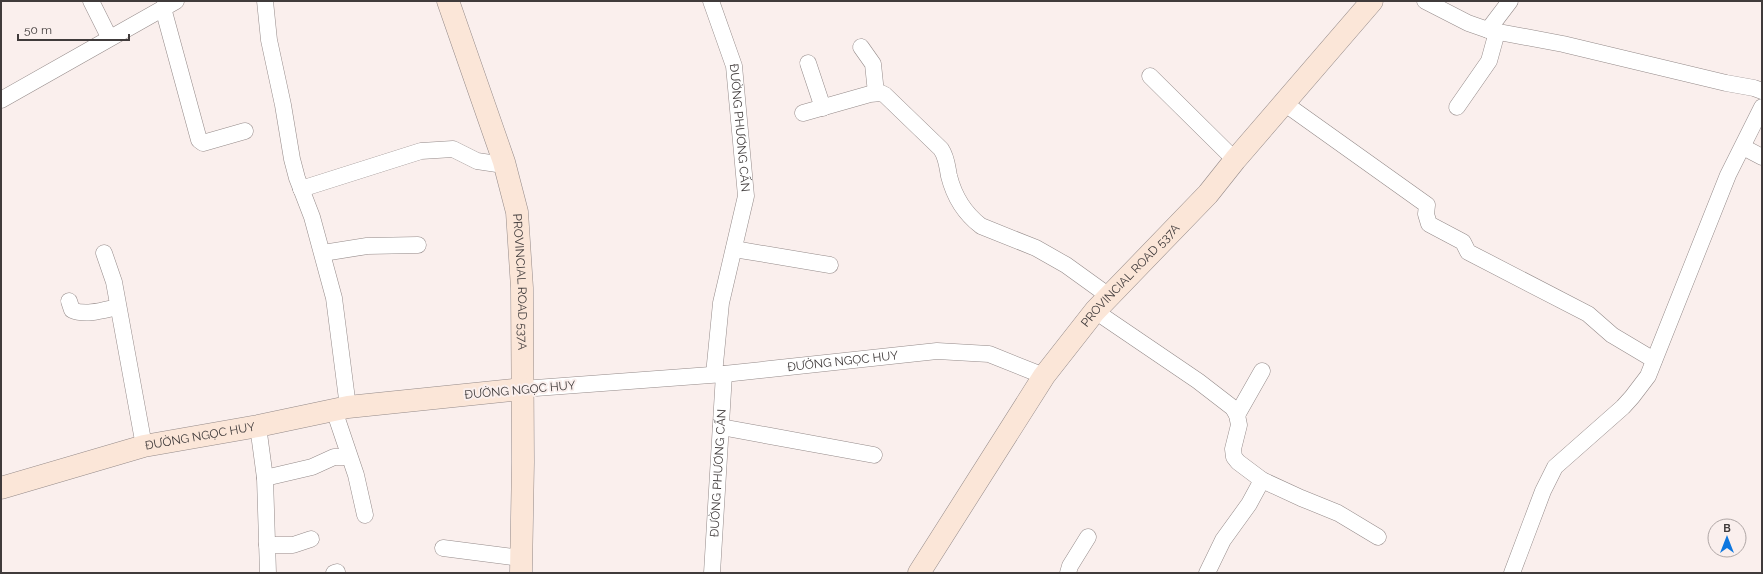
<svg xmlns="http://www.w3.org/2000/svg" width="1763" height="574" viewBox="0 0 1763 574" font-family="Raleway,sans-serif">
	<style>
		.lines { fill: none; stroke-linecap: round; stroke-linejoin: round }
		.street-casing { stroke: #948a89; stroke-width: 17 }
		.secondary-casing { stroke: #948a89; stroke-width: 23 }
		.street { stroke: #fff; stroke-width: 16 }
		.secondary { stroke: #fbe6d8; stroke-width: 22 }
		.labels { text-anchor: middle; stroke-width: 4; stroke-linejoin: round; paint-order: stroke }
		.street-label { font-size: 12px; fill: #403b3b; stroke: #faefed }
	</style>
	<rect width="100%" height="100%" fill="#faefed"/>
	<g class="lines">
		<g class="street-casing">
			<g id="street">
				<path d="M91 1 109 37"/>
				<path d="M265 1 269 40 283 105 292 159 297 178 312 217 334 298 348 407"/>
				<path id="s1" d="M711 1 734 66 746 196 721 303 714 374"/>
				<path d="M1425 1 1468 23 1488 30 1563 44 1726 83 1754 88 1762 91"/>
				<path d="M163 8 199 140 203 143 245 131"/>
				<path d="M1488 30 1510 1"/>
				<path d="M861 47 873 64 876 93"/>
				<path d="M808 63 823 108"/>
				<path d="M1150 76 1235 160"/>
				<path d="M1 100C60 67 117 34 176 1"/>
				<path d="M1284 103 1427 205 1426 214 1429 224 1463 242 1468 252 1588 314 1612 335 1654 360"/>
				<path d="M1457 107 1489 61 1497 32"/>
				<path d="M803 113 870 94 881 93 885 95 941 149C947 158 947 166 949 176 954 196 964 213 981 226L1036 248 1066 265 1109 296"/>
				<path d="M1743 147 1762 157"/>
				<path d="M301 189 421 151 453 149 477 161 497 164 504 162"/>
				<path d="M734 249 830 265"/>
				<path d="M104 253 114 282 144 446"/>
				<path d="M323 253 367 246 418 245"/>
				<path d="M69 301 72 310C86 316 104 310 118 307"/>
				<path d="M1095 311 1198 381 1233 408 1237 415 1239 425 1233 449 1234 457 1238 462 1262 480 1301 498 1338 513 1378 537"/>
				<path id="s2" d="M522 389 724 374 937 351 989 354 1044 376"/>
				<path d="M334 410 356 475 365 515"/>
				<path d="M1237 415 1262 371"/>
				<path d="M258 426 265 478 268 573"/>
				<path d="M721 427 874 455"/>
				<path d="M265 478 312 467 334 457H349"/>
				<path d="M267 545H293L311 539"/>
				<path d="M443 548 521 558"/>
				<path d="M334 573 337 572"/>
				<path id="s3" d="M712 573 724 374"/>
				<path d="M1068 573 1070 566 1088 537"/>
				<path d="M1207 573 1223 540 1249 504 1262 480"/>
				<path d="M1512 573 1543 491 1555 467 1623 407 1632 397 1648 376 1728 175 1762 107"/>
			</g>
		</g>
		<g class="secondary-casing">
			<g id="secondary">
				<path id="s4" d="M448 1 504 162 517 212 522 288 523 462 521 573"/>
				<path id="s5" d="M1 488 144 446 258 426 348 407 522 389"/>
				<path id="s6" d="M919 573 1044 376 1095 311 1208 194 1235 160 1372 1"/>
			</g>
		</g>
		<use href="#street" class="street"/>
		<use href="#secondary" class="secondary"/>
	</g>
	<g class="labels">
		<g class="street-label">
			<text dy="4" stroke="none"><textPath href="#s1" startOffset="131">ĐƯỜNG PHƯƠNG CẤN</textPath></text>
			<text dy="4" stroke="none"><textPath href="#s6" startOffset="366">PROVINCIAL ROAD 537A</textPath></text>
			<text dy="4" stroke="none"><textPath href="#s4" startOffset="292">PROVINCIAL ROAD 537A</textPath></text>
			<text dy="4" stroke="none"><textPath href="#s2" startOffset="322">ĐƯỜNG NGỌC HUY</textPath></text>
			<text transform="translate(520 390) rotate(-5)" y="4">ĐƯỜNG NGỌC HUY</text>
			<text dy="4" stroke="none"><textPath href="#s5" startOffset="206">ĐƯỜNG NGỌC HUY</textPath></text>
			<text dy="4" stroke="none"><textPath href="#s3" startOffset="100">ĐƯỜNG PHƯƠNG CẤN</textPath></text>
		</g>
	</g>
	<rect width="1763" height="574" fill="none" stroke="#403b3b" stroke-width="4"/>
	<g transform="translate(1727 538)"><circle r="19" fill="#faefed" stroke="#b0a7a6"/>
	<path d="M0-3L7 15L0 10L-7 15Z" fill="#0e77df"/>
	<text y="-6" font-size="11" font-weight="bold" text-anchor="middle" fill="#403b3b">B</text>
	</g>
	<path d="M18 34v6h111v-6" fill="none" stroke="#403b3b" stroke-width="2"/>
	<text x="24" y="34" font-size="12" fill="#403b3b" stroke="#faefed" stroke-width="3" paint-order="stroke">50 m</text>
</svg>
